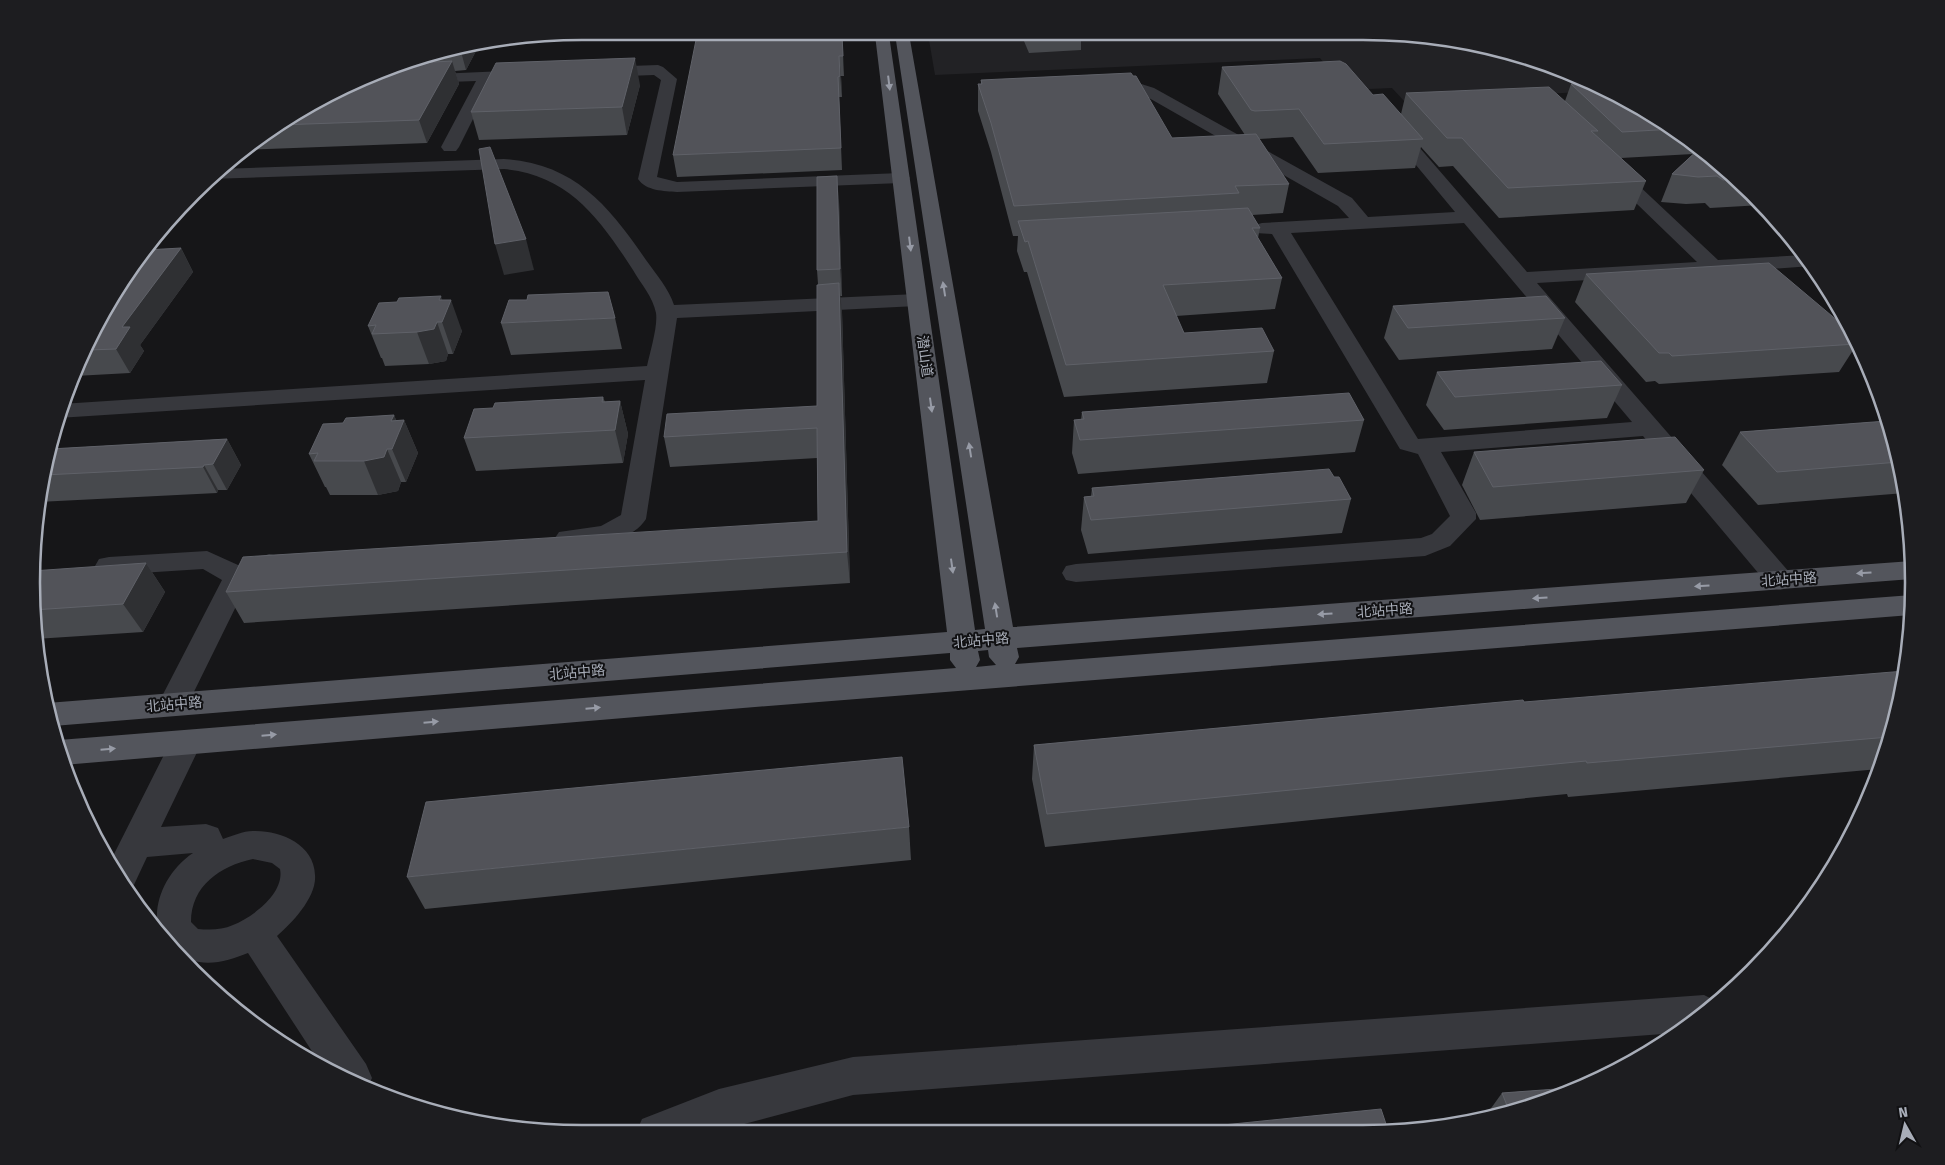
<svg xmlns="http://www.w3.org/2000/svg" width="1945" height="1165" viewBox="0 0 1945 1165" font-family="'Fira Sans','Noto Sans SC',sans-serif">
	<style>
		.built { fill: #222225 }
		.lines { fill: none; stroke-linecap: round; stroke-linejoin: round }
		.minor { fill: #37383d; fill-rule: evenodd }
		.major { fill: #53555c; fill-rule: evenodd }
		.wall { fill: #47494d }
		.shaded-wall { fill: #2f3033 }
		.building { fill: #525359; stroke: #5f6168 }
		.oneway { fill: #979ba6 }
		.labels { text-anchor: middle; stroke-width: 4; stroke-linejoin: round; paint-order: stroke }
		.street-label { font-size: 14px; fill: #a8adb8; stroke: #111113 }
		.rim { fill: none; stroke: #a8adb8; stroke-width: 2.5 }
	</style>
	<rect width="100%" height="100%" fill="#161618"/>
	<g class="built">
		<path d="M1399 32 1540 61 1602 91 1404 101 1392 88 1346 90 1320 58 935 75 928 34Z"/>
		<path d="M638 35 494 40 510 36Z"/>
	</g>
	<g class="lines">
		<g class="minor">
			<path d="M658 65 663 67 677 79 657 177 677 182 901 173 907 174 910 178 907 182 901 183 677 192C664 191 646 191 638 179L661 80 654 75 601 77 593 72 601 67Z"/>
			<path d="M525 70 533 75 531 78 492 81 459 147 456 151H444L441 147 476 81 421 83 415 81 413 78 415 75Z"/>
			<path d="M1107 81 1135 82 1154 88 1352 198 1368 217 1455 212 1386 129 1388 125H1400L1527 272 1697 262 1607 175 1604 171 1607 167H1619L1718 260 1804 255 1812 266 1730 272 1731 274 1728 278C1719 281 1715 279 1708 273L1537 283 1790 573 1794 580 1790 587 1780 590 1770 587 1643 436 1441 452 1476 513V519L1450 546 1425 556 1076 582 1066 580 1062 573 1066 566 1076 564 1421 538 1432 534 1450 516 1418 454 1400 449 1397 444 1272 234 1255 233 1252 229 1255 225 1262 223 1349 218 1338 206 1142 94 1101 89 1099 86ZM1464 223 1632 422 1418 439 1291 233Z"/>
			<path d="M504 159C575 164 608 205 646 260 656 274 669 289 674 305L917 294 924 296 927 300 924 304 917 306 677 318 646 519C631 543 584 551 559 544L555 538 559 532 601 526 621 515 645 380 58 418 61 404 647 366C650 352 658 326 656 313 653 297 641 284 633 270 600 219 569 175 504 169L208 179 219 169Z"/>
			<path d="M207 551 238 565 269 554 279 556 283 563 279 570 248 582 184 712 173 716 162 712 158 704 222 580 203 569 109 575 99 573 95 566 99 559 109 557Z"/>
			<path d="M186 730 197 733 202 742 161 827 206 824 218 828 223 839C232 836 243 831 253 831 280 830 314 844 315 875 317 897 292 923 277 936L366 1064 372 1078 368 1086 319 1062 248 953C233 959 215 965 199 962 137 950 151 881 193 853L147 857 132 889 128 890 110 862 175 733ZM253 859 272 863 280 869C285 893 253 917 233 925 222 930 210 930 198 929L191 922C191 886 220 866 253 859Z"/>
			<path d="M1704 995 1718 1002 1676 1033 853 1095 710 1133H636L642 1119 719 1089 853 1057Z"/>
		</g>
		<path class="major" d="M895 34H909L1013 627 1912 561V579L1017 648 1019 657 1015 664 1912 595 1911 615 731 709 63 765 56 741 59 740 956 668 950 660V653L53 726 47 703 947 632 875 35H889L975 630 985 629ZM988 650 989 657 996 665 976 667 980 660 978 651Z"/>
	</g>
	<g class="wall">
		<path d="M1399 32 1419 36 1360 39 1354 33Z"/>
		<path d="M1237 33H1273L1272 37 1242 39Z"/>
		<path d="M1021 34H1080L1081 36V50L1029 53Z"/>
		<path d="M842 35 844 76H841L842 97H839L842 170 677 177 673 155Z"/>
		<path d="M474 44 476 51 466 70 455 71 459 84 427 143 241 150 247 145 338 88 406 60Z"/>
		<path d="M1222 67 1373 95 1401 114 1406 93 1565 101 1571 84 1669 124 1752 193 1762 205 1710 208 1705 203 1686 204 1661 202 1672 174 1693 154 1621 158 1646 181 1634 210 1499 218 1453 166 1439 167 1421 147 1415 168 1318 173 1293 137 1259 139 1289 184 1283 213 1252 215 1260 228 1258 238 1282 278 1275 309 1176 316 1184 333 1274 351 1267 383 1064 397 1027 272H1024L1017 251 1018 236H1013L991 152 978 111V84H981V80L1172 138 1245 135 1218 94Z"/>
		<path d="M640 85 627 135 479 140 471 112Z"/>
		<path d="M839 201 842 296H840L842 312 850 583 244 623 226 592 818 521 817 458 670 467 664 437 817 406 818 284 817 270Z"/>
		<path d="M181 248 193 272 140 345 144 351 130 373 75 376 124 276Z"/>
		<path d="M1586 274 1851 332 1857 344 1839 372 1659 384 1655 381 1646 382 1575 302Z"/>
		<path d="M443 300 462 331 453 354H448L446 361 429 364 385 366 382 358H381L368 326Z"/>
		<path d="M1393 306 1565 318 1552 349 1399 360 1384 338Z"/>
		<path d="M615 318 622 349 511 355 501 323Z"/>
		<path d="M1437 372 1622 385 1607 418 1444 430 1426 405Z"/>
		<path d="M603 397 605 402 620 401 628 434 623 463 476 471 464 438 493 408Z"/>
		<path d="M1082 412 1364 420 1355 452 1078 474 1072 453 1074 420H1081Z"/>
		<path d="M394 415 396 420H404L418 453 406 482H401L398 491 378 495H330L326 487H325L309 454 343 423Z"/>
		<path d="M1887 421 1903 475 1905 493 1758 505 1722 465 1740 432Z"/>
		<path d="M227 439 241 465 227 490H218L217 493 38 502 50 449Z"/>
		<path d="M1474 452 1704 470 1686 503 1480 520 1462 485Z"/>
		<path d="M1334 477 1351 499 1342 533 1088 554 1081 530 1084 497 1091 496 1092 488Z"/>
		<path d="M146 563 165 592 143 632 35 639 31 582Z"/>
		<path d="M1903 690 1879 769 1568 797 1567 794 1045 847 1032 779 1034 745 1524 702Z"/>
		<path d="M909 827 911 860 425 909 407 877Z"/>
		<path d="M1570 1088 1505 1115 1484 1118 1502 1093Z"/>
	</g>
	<g class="shaded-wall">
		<path d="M842 35 843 48 844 76 843 56Z"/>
		<path d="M474 44 476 51 466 70 460 48Z"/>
		<path d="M839 56 841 76 842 97 840 76Z"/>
		<path d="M635 58 640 85 627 135 622 107Z"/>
		<path d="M452 61 459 84 427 143 419 120Z"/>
		<path d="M837 176 839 201 842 296 840 269Z"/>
		<path d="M526 239 534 270 504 275 495 244Z"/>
		<path d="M181 248 193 272 140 345 144 351 130 373 116 349 122 327Z"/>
		<path d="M839 283 842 312 850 583 847 552Z"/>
		<path d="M441 296 446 311 451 300 462 331 453 354 442 322 439 300Z"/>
		<path d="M437 322 448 354 446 361 429 364 417 332Z"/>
		<path d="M620 401 628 434 623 463 615 430Z"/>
		<path d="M394 415 400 431 404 420 418 453 406 482 392 449 391 421Z"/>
		<path d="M227 439 241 465 227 490 213 464Z"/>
		<path d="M387 449 401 482 398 491 378 495 364 461Z"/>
		<path d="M204 465 218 490 217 493 203 467Z"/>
		<path d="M146 563 165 592 143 632 123 604Z"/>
	</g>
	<g class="building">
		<path d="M1027 34H1080L1081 36 1029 39Z"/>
		<path d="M697 35H842L843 56H839L840 76 838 77 841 148 673 155Z"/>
		<path d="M635 58 622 107 471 112 496 63Z"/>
		<path d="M452 61 419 120 279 125 338 88 398 64Z"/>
		<path d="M1340 61 1346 64 1373 95 1383 94 1423 139 1324 144 1299 109 1255 111 1251 110 1222 67Z"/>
		<path d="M1131 73 1133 76H1136L1172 138 1256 134 1289 184 1235 186 1239 193 1014 206 991 123 978 84H982L981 80Z"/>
		<path d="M1586 83 1669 124 1675 129 1622 132 1571 84Z"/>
		<path d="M1549 87 1598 131H1591L1646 181 1508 188 1462 138H1447L1406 93Z"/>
		<path d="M490 147 526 239 495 244 479 149Z"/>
		<path d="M1699 149 1736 179 1723 180 1717 176 1698 177 1672 174Z"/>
		<path d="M837 176 840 269 817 270V177Z"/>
		<path d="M1248 208 1260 228H1252L1282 278 1163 285 1184 333 1262 328 1274 351 1066 365 1028 241 1025 242 1018 221Z"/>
		<path d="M181 248 122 327H130L116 349 88 350 124 276 146 250Z"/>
		<path d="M1769 263 1851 332 1855 340H1851L1856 344 1672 356 1669 353H1659L1586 274Z"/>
		<path d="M839 283 847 552 226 592 243 557 818 521 817 428 664 437 667 414 817 406V285Z"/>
		<path d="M608 292 615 318 501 323 509 300H527L528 295Z"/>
		<path d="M441 296 439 300H451L442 322H437L434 329 417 332 372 334 376 325 368 326 379 303 397 302 399 298Z"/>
		<path d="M1546 296 1565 318 1408 328 1393 306Z"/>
		<path d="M1601 361 1622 385 1455 397 1437 372Z"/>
		<path d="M1349 393 1364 420 1080 440 1074 420 1084 419 1082 412Z"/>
		<path d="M603 397 602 402 620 401 615 430 464 438 474 409 493 408 495 403Z"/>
		<path d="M394 415 391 421 404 420 392 449H387L384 457 364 461H314L318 453 309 454 323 424 343 423 346 418Z"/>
		<path d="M1887 421 1899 462 1777 472 1740 432Z"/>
		<path d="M1675 437 1704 470 1493 487 1474 452Z"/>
		<path d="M227 439 213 464 204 465 203 467 44 475 50 449Z"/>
		<path d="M1329 469 1334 477H1339L1351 499 1091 520 1084 497 1094 496 1092 488Z"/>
		<path d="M146 563 123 604 33 610 31 582 32 571Z"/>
		<path d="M1905 671 1903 690 1889 737 1587 763 1586 761 1047 814 1034 745 1523 700 1524 702Z"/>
		<path d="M902 757 909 827 407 877 426 802Z"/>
		<path d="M1570 1088 1510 1113 1502 1093Z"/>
		<path d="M1381 1109 1389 1133H1144Z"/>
	</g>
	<defs><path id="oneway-solid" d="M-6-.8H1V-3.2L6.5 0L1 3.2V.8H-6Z" transform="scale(1.25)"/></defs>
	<g class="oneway">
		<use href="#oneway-solid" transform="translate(889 83) rotate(83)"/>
		<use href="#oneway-solid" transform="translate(910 244) rotate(83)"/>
		<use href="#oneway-solid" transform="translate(944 289) rotate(-99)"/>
		<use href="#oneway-solid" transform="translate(931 405) rotate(82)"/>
		<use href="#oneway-solid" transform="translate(970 450) rotate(-99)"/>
		<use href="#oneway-solid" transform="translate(952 566) rotate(82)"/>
		<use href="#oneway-solid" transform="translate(1864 573) rotate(176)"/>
		<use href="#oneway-solid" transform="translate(1702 586) rotate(176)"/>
		<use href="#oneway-solid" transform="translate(1540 598) rotate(176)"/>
		<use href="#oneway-solid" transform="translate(996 610) rotate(-99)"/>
		<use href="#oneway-solid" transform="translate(1325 614) rotate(176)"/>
		<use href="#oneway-solid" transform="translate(593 708) rotate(-5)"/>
		<use href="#oneway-solid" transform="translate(431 722) rotate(-5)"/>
		<use href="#oneway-solid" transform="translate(269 735) rotate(-5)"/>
		<use href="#oneway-solid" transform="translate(108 749) rotate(-5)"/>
	</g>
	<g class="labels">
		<g class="street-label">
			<text transform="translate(925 356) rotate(82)" y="5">潜山道</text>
			<text transform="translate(1789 579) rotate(-4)" y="5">北站中路</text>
			<text transform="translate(1385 610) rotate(-4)" y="5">北站中路</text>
			<text transform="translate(981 640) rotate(-5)" y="5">北站中路</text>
			<text transform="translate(577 672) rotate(-5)" y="5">北站中路</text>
			<text transform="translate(174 704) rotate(-5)" y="5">北站中路</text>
		</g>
	</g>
	<path d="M0 0H1945V1165H0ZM582 40H1363A542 542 0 0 1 1905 582V583A542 542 0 0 1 1363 1125H582A542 542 0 0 1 40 583V582A542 542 0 0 1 582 40Z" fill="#1d1d20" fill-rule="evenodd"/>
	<path class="rim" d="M582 40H1363A542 542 0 0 1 1905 582V583A542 542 0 0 1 1363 1125H582A542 542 0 0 1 40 583V582A542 542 0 0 1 582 40Z"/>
	<g transform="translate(1905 1125) rotate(352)" stroke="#111113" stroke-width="4" paint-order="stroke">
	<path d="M0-4L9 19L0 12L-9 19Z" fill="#a8adb8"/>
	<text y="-8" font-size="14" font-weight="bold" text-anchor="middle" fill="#a8adb8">N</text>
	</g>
</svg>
